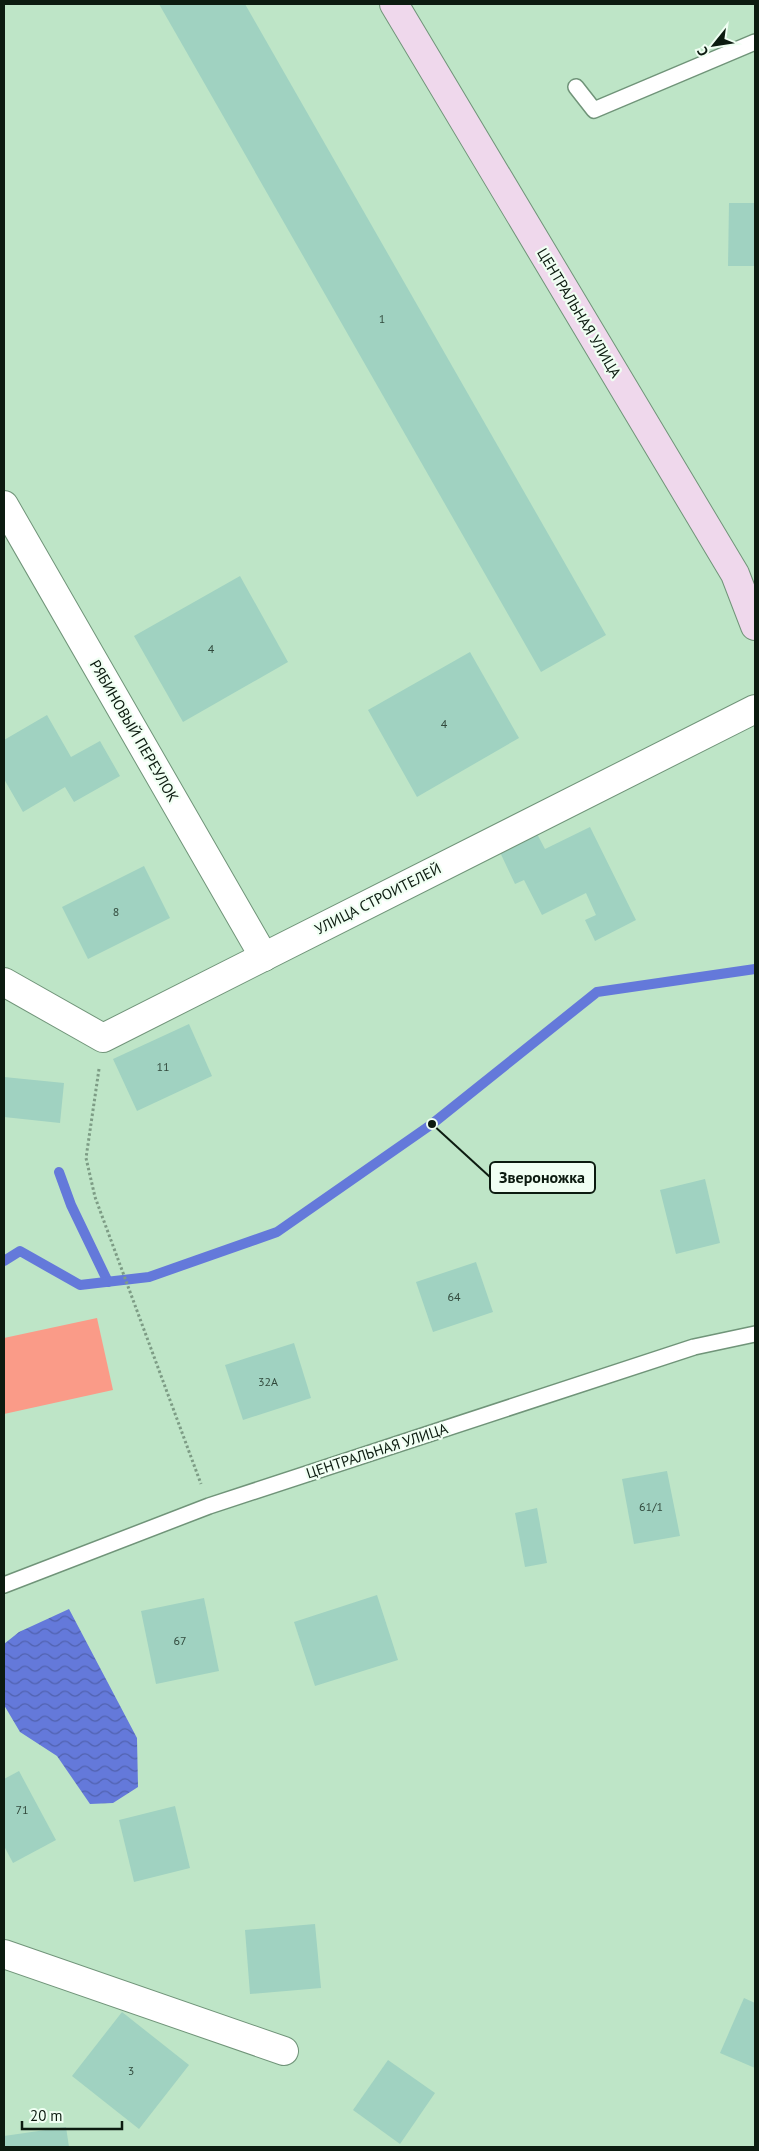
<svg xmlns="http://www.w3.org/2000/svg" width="759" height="2151" viewBox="0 0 759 2151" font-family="'PT Sans',sans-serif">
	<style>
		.green { fill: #fa9b88 }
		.water { fill: url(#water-waves) }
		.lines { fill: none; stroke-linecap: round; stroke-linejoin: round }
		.stream { stroke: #6479da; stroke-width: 10 }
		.building { fill: #a0d2c1 }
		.lane-casing { stroke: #709479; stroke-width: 18 }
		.street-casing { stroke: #709479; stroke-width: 30 }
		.secondary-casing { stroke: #709479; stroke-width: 30 }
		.path { stroke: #7d9c85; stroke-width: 3; stroke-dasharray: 2.5 2.5; stroke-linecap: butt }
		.lane { stroke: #fff; stroke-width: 15 }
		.street { stroke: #fff; stroke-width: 28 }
		.secondary { stroke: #efd8ec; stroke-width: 28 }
		.labels { text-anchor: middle; stroke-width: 4.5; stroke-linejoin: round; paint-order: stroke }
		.number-label { font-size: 12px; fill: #31493c }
		.street-label { font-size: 15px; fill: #0c1b10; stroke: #f0fff3 }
		.leader { fill: none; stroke: #0c1b10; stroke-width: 2 }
		.callout-dot { fill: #0c1b10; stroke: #f0fff3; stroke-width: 2 }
		.callout { fill: #f0fff3; stroke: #0c1b10; stroke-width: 2 }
		.callout-label { font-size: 16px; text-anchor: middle; font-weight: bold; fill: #0c1b10 }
	</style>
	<defs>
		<pattern id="water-waves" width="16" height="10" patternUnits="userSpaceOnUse" patternTransform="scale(1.25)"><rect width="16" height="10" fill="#6479da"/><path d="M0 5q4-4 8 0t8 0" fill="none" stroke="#5162af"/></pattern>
	</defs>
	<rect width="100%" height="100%" fill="#bee5c7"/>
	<path class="green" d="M97 1318 113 1390 4 1414V1338Z"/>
	<path class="water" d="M69 1609 137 1738 138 1787 113 1803 90 1804 57 1756 20 1732 4 1705V1644L19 1632Z"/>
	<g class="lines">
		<g class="stream">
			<path d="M59 1172 71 1205 108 1282"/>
			<path d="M4 1261 20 1251 80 1285 149 1277 277 1232 432 1124 597 992 755 969"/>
		</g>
	</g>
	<g class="building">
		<path d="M159 4H245L606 635 541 672Z"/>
		<path d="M729 203H755V266H728Z"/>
		<path d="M240 576 288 662 183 722 134 636Z"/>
		<path d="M470 652 519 738 417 797 368 710Z"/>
		<path d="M47 715 71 757 100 741 120 776 74 802 65 787 23 812 4 779V740Z"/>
		<path d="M590 827 636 920 595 941 585 920 596 915 586 893 542 915 524 880 515 884 498 848 535 830 545 849Z"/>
		<path d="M144 866 170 918 88 959 62 907Z"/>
		<path d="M189 1024 212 1076 137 1111 113 1059Z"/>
		<path d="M4 1077 64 1083 60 1123 4 1117Z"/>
		<path d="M705 1179 720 1243 676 1254 660 1190Z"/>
		<path d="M476 1262 493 1312 433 1332 416 1282Z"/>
		<path d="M294 1343 311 1398 243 1420 225 1365Z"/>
		<path d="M667 1471 680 1536 634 1544 622 1479Z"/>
		<path d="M537 1508 547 1563 525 1567 515 1513Z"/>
		<path d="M377 1595 398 1660 315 1686 294 1622Z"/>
		<path d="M204 1598 219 1671 156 1684 141 1611Z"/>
		<path d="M19 1771 56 1840 13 1863 4 1846V1779Z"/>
		<path d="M175 1806 190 1868 134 1882 119 1820Z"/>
		<path d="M315 1924 321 1988 250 1994 245 1930Z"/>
		<path d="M744 1998 755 2003V2068L720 2053Z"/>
		<path d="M122 2012 189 2065 139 2129 72 2076Z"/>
		<path d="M388 2060 435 2093 400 2144 353 2110Z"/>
		<path d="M66 2127 69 2147H4V2136Z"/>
	</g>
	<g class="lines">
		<g class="lane-casing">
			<g id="lane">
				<path d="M576 87 594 110 755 42"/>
				<path d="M4 1585 209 1506 694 1347 755 1334"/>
			</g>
		</g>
		<g class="street-casing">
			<g id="street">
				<path d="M4 505 264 957"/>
				<path d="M4 982 103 1038 755 709"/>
				<path d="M4 1954 284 2051"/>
			</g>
		</g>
		<g class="secondary-casing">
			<path id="secondary" d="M394 4 735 574 755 626"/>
		</g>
		<path class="path" d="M99 1069 86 1158 95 1197 201 1484"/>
		<use href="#lane" class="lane"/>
		<use href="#street" class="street"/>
		<use href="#secondary" class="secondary"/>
	</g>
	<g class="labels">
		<g class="number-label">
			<text x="382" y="323">1</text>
			<text x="211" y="653">4</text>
			<text x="444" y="728">4</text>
			<text x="116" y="916">8</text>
			<text x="163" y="1071">11</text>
			<text x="454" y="1301">64</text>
			<text x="268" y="1386">32А</text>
			<text x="651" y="1511">61/1</text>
			<text x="180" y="1645">67</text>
			<text x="22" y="1814">71</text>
			<text x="131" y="2075">3</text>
		</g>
		<g class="street-label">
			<text transform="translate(579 313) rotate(59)" y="5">ЦЕНТРАЛЬНАЯ УЛИЦА</text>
			<text transform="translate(134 731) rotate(60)" y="5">РЯБИНОВЫЙ ПЕРЕУЛОК</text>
			<text transform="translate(378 899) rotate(-27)" y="5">УЛИЦА СТРОИТЕЛЕЙ</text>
			<text transform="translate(377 1451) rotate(-18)" y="5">ЦЕНТРАЛЬНАЯ УЛИЦА</text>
		</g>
	</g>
	<path class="leader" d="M432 1124L490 1177"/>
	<circle class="callout-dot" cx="432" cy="1124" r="5"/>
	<rect class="callout" x="490" y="1162" width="105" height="31" rx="5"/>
	<g class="callout-label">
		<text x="542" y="1183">Звероножка</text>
	</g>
	<rect width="759" height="2151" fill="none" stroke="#0c1b10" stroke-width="10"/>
	<g transform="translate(714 45) rotate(240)" stroke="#f0fff3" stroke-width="4" paint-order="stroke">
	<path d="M0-4L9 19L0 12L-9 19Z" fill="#0c1b10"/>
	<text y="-8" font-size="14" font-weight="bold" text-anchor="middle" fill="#0c1b10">С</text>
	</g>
	<path d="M22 2121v8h100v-8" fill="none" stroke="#0c1b10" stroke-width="2.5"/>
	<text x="30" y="2121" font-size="15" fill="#0c1b10" stroke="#f0fff3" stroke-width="4" paint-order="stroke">20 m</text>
</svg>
